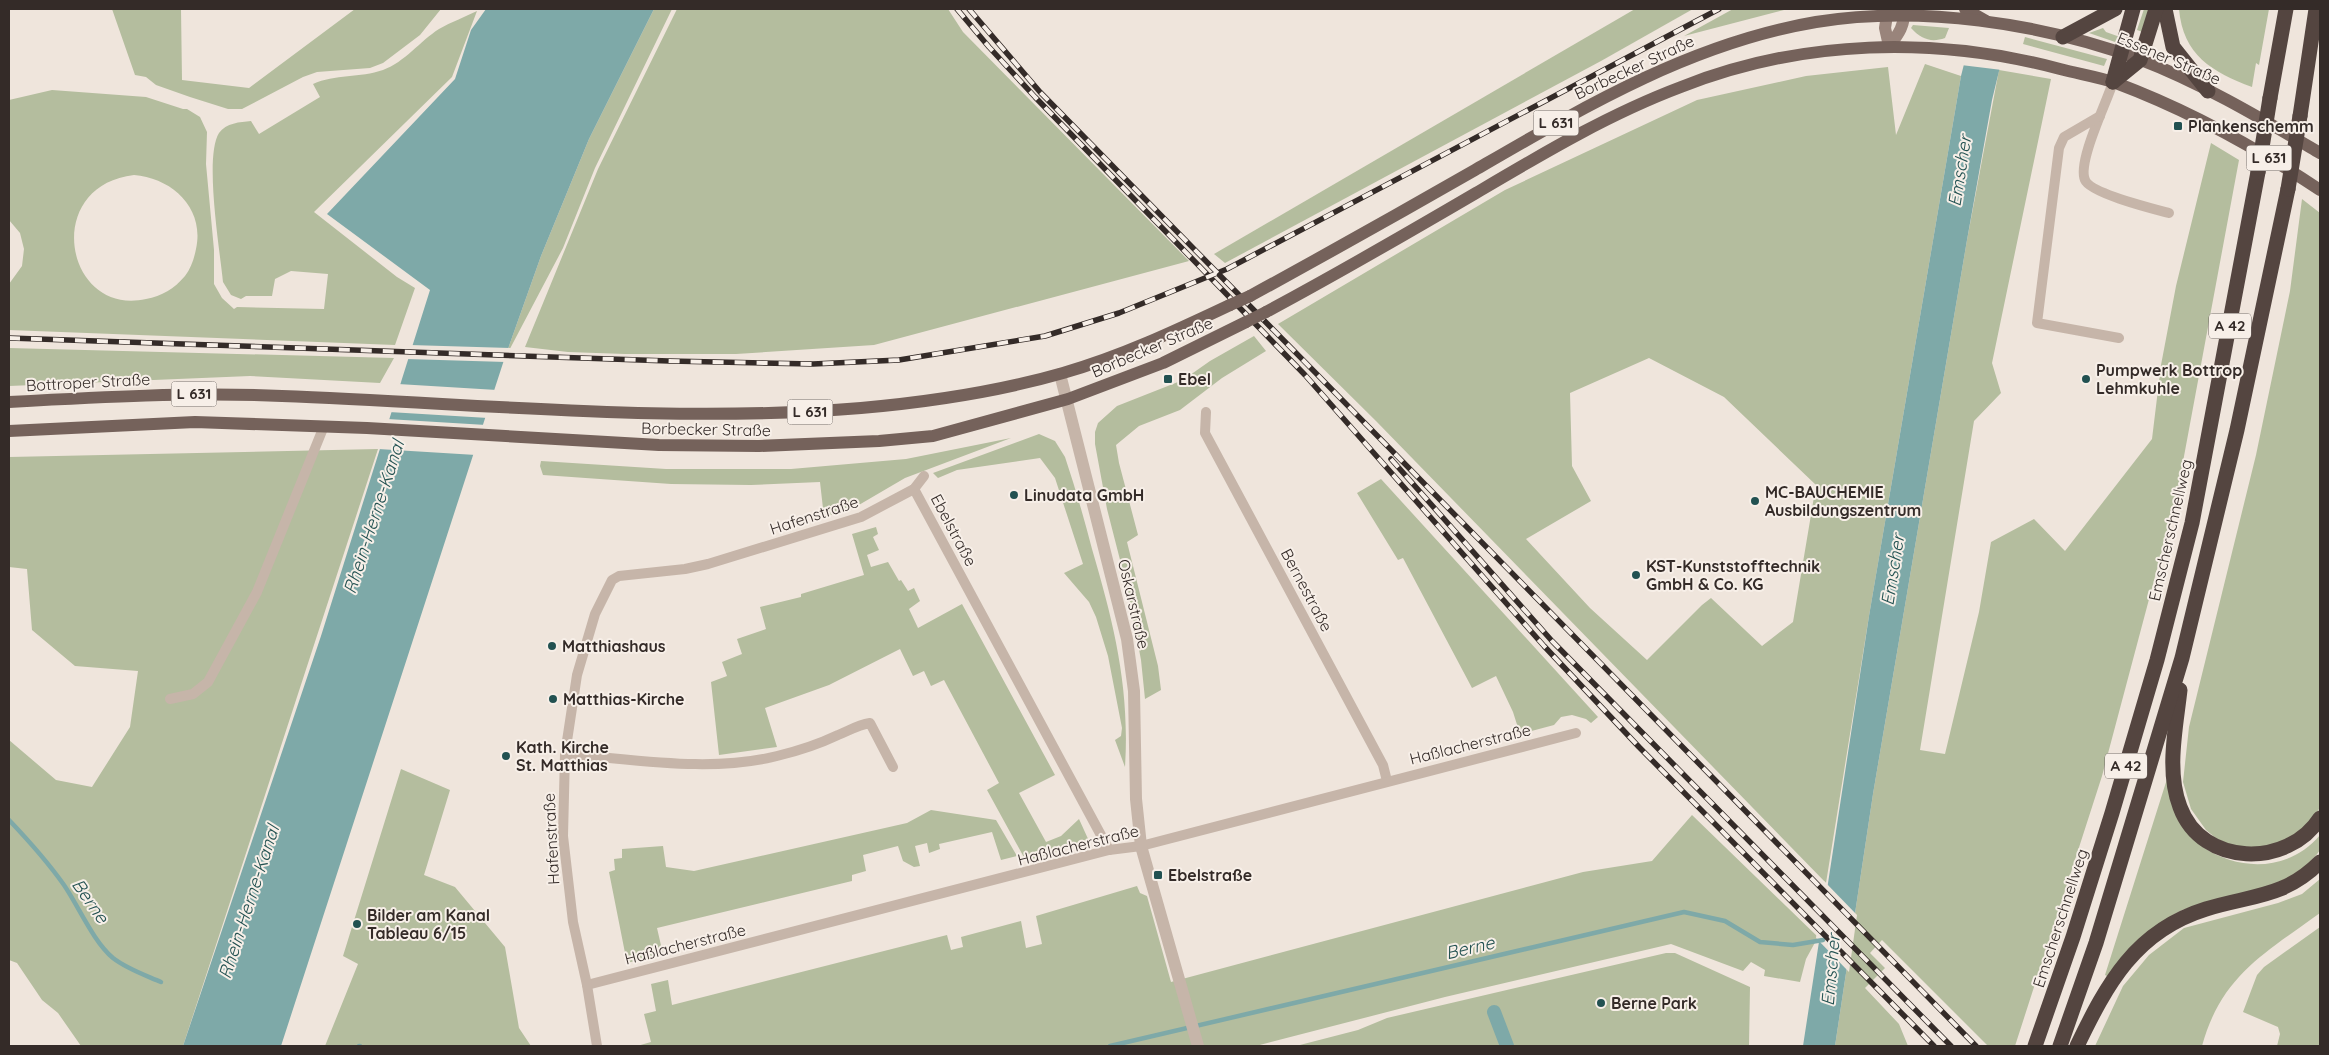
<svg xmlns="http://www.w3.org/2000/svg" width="2329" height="1055" viewBox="0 0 2329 1055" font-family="Quicksand,sans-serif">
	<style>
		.green { fill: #b4bd9e; fill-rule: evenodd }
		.water { fill: #7ea9a8 }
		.pier { fill: #efe5dc }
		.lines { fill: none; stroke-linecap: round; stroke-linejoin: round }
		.stream { stroke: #7ea9a8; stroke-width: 4.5 }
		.canal { stroke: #7ea9a8; stroke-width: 14 }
		.minor { stroke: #c6b5a9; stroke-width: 10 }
		.tertiary { stroke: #c6b5a9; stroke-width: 12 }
		.secondary { stroke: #99847b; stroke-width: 12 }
		.primary { stroke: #75625b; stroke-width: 12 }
		.motorway { stroke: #544540; stroke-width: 15 }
		.rail-casing { stroke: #342b28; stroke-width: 5.5 }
		.rail { stroke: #f7efe8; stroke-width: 4; stroke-dasharray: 11; stroke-linecap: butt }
		.primary-bridge { stroke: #75625b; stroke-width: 12 }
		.motorway-bridge { stroke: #544540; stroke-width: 15 }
		.poi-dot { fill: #225151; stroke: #f7efe8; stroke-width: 2 }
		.labels { text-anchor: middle; stroke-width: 4; stroke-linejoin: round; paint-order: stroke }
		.shield { fill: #f7efe8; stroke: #6e6662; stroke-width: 1 }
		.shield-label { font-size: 15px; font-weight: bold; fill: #342b28 }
		.street-label { font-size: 16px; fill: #342b28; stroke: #f7efe8 }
		.poi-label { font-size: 16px; font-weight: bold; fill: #342b28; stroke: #f7efe8; text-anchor: start }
		.water-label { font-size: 18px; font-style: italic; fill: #225151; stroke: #f7efe8 }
	</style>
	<rect width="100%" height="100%" fill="#efe5dc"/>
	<g class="green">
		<path d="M112 9H181L182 80 249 88 355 9H441L420 35 383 63 370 68 317 72 303 77 242 109H228L190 97 156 85 146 77 135 75Z"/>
		<path d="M654 9H672L595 168 563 248 504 360 541 256 589 139Z"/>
		<path d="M677 9H948L963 32 1189 261 874 345 736 354H625L568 352 525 347 598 169Z"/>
		<path d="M1635 9H1693L1601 61 1225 263 1214 254Z"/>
		<path d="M1733 9H1788L1684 36Z"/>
		<path d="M2144 9H2150L2145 33 2137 30Z"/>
		<path d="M2179 9H2269L2259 65 2256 63 2252 87C2212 72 2183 55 2179 9Z"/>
		<path d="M477 11 452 77 314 212 397 277 415 288 395 345 9 330V284L22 266 24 249 20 233 9 220V100L52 90 146 97 183 109H187L200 117 207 132 206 164 214 250V284L222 298 234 309 237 307 324 309 328 274 291 271 275 279 272 296H246L241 299 231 295 223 282C220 251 204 157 219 133 226 123 240 122 251 121L259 134 320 97 313 84C335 74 360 78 383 70 405 62 420 41 439 29 451 22 465 17 477 11ZM134 175C172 178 205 208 196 249 194 259 191 268 185 276 174 289 162 296 146 299 65 317 41 186 134 175Z"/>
		<path d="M1913 25 1949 28 1945 38C1931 43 1921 39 1911 28Z"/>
		<path d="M2103 28 2106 32 2120 37 2118 43 2089 33Z"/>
		<path d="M2025 37 2107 59 2104 66 2023 44Z"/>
		<path d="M1925 64 1961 76 1869 616 1826 883 1376 421 1278 324 1505 190 1697 100 1806 76 1888 67 1896 135ZM1649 358 1724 397 1816 485 1793 622 1762 646 1711 598 1702 605 1647 660 1590 608 1526 539 1591 501 1572 466 1570 393Z"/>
		<path d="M1999 70 2051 79 1992 363 2001 393 1974 421 1920 750 1945 754 1979 612 1991 542 2034 519 2065 551 2152 439 2161 365 2176 286 2211 143 2239 160 2177 494 2102 776 2015 1046H1988L1882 940 1870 953 1885 968 1865 988 1899 1024 1908 1046H1835L1873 794 1967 240Z"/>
		<path d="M2302 199 2320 213V807L2312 822 2282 845 2243 850 2217 839 2206 830 2191 809 2183 782 2189 727 2256 455 2290 291Z"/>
		<path d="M1254 336 1266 351 1222 378 1180 410 1139 426 1116 445 1119 463 1138 535 1127 542 1158 666 1161 690 1145 699 1141 660 1128 591 1107 509 1095 444V432L1098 423 1117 406 1183 380 1210 361Z"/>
		<path d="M9 348 394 358 380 383 250 376 9 386Z"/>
		<path d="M1039 434 1055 441 1065 457C1075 487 1084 518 1092 549 1114 624 1130 688 1125 767L1115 740 1121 736 1122 728 1108 656 1096 617 1089 602 1064 573 1083 564 1055 478 1040 458 957 470 938 478 933 473Z"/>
		<path d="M1011 438 905 478 852 509 824 517 820 482 751 485 671 484 543 475 540 466 541 461 666 469H791L906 459Z"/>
		<path d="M378 449 183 1046H81L58 1013 42 1000 17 963 9 960V740L56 780 92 787 130 727 138 671 75 666 32 630 27 569 9 567V457Z"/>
		<path d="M1381 479 1598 717 1591 723 1586 719 1572 715 1561 717 1554 725 1520 734 1513 712 1496 676 1472 688 1403 558 1398 560 1357 493Z"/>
		<path d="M876 527 878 534 873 537 879 550 867 555 871 567 888 562 899 581 901 580 908 591 914 588 920 601 909 609 918 628 962 604 1055 775 1019 793 1046 842 1061 836 1079 819 1089 841 1026 861 987 790 999 783 944 680 931 686 924 671 913 676 900 649 829 685 765 708 777 747 719 755 711 682 727 676 722 662 742 654 737 639 766 629 760 607 801 597V594L864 575 852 534Z"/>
		<path d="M401 769 450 790 424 875 455 887 505 947 519 1028 531 1046H325L358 964 343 956Z"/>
		<path d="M2167 779 2203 847C2240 872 2290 871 2320 835V850C2293 890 2226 898 2182 910 2151 926 2132 952 2107 976L2105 975Z"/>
		<path d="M931 810 996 820 1017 856 1001 860 992 832 939 844 940 849 929 853 927 843 915 846 920 866 914 867 903 861 898 846 863 855 866 871 852 875V881L657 928 663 954 627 963 609 872 615 870 614 859 622 858V849L663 846 666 867 694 871 907 823Z"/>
		<path d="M1692 815 1818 937 1806 959 1800 982 1764 976 1765 970 1751 962 1743 971 1671 944 1445 997 1256 1046H637L651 1042 644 1014 656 1011 651 984 668 980 672 1005 947 935 951 950 963 947 961 937 1021 921 1026 948 1042 944 1036 916 1137 886 1140 893 1147 896 1171 982 1583 872 1652 861Z"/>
		<path d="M2320 879V913C2265 953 2221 976 2202 1046H2095L2123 986 2149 955 2184 928 2278 903 2302 894Z"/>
		<path d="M2320 927V1046H2277L2280 1034 2278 1027 2243 1012 2257 975 2264 967Z"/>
		<path d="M1666 953H1675L1750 987 1749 1046H1296L1358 1030 1387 1018Z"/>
	</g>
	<g class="water">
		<path d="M486 9H654L589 139 541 256 504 360 281 1046H183L321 636 430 290 327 214 455 79 471 30Z"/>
		<path d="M1978 9H2014L1992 100 1967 240 1873 794 1835 1046H1803L1869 616 1961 76Z"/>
	</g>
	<g class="pier">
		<path d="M1975 9H2017L2002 70 1961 65Z"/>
		<path d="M410 345 511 348 506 362 406 359Z"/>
		<path d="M398 384 497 390 488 418 389 412Z"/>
		<path d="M387 419 486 425 476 455 378 449Z"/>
		<path d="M1824 881 1857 915 1849 972 1816 938Z"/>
	</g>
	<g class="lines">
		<g class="stream">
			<path d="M9 820C29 841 47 861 64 885 79 907 93 941 113 958 127 969 145 975 161 982"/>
			<path d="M359 1046H360"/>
			<path d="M1110 1046 1684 912 1725 921 1760 942 1793 945 1823 940"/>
		</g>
		<path class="canal" d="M1494 1012 1507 1046"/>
		<g class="minor">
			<path d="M2113 82C2107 102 2077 162 2085 180 2090 193 2154 209 2169 213"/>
			<path d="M2100 116 2064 137 2059 148 2037 323 2119 338"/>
			<path d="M1206 412 1205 433 1383 765 1387 781"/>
			<path d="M914 489 1109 850"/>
			<path d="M170 699 193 694 208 682 257 592 324 426"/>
			<path d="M565 754C635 759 709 773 777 756 798 751 819 744 838 735 850 730 858 725 870 723L893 767"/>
			<path d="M587 985 1109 850 1141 846 1576 733"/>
			<path d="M597 1046 587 985 573 922 563 836 565 754 577 675 595 614 612 580 619 576 685 569 708 564 861 517 914 489 924 476"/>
		</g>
		<path class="tertiary" d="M1060 374 1127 639 1134 691 1136 799 1141 846 1198 1046"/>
		<g class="secondary">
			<path d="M1885 9 1887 15 1885 28 1889 46"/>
			<path d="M1889 46C1899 34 1905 25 1904 9"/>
		</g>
		<g class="primary">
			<path d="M1965 9 1986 21"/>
			<path d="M1250 296C1325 255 1400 213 1475 170 1582 108 1691 43 1816 22 1919 5 2041 23 2139 59 2202 83 2262 119 2320 153"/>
			<path d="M1266 312C1337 274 1406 234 1476 193 1542 154 1609 114 1681 87 1802 39 1935 36 2060 69 2079 74 2099 77 2116 83 2188 110 2257 148 2320 190"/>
			<path d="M9 402C100 397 191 392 282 396 476 403 668 424 861 408 929 402 997 392 1063 373 1122 356 1175 331 1230 305"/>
			<path d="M9 431 195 422 367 428 659 445 759 446 879 441 933 436 1068 399 1163 363 1246 322"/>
		</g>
		<g class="motorway">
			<path d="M2165 9 2173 47 2208 91"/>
			<path d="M2063 37 2115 9"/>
			<path d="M2113 82 2140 60 2156 9"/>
			<path d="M2113 82 2133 9"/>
			<path d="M2270 98 2286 9"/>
			<path d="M2300 116 2316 9"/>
			<path d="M2180 690C2176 727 2166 771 2180 807 2202 867 2288 868 2320 818"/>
			<path d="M2035 1046 2073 937 2112 813 2157 660 2192 523 2258 172"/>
			<path d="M2060 1046 2096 943 2182 658 2237 430 2288 189"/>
			<path d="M2077 1046C2107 984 2135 931 2206 909 2251 895 2284 898 2320 862"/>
		</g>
		<g class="rail-casing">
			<g id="rail">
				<path d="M957 9 989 47 1035 97 1305 375 1544 646 1639 747 1934 1046"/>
				<path d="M969 9 1040 92 1976 1046"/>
				<path d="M9 338 669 361 813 364 899 360 1045 336 1119 313 1227 269 1719 9"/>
				<path d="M1391 459 1552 641 1951 1046"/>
			</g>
		</g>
		<use href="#rail" class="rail"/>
		<g class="primary-bridge">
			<path d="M1230 305 1250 296"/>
			<path d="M1246 322 1266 312"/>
		</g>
		<g class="motorway-bridge">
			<path d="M2258 172 2270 98"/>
			<path d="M2288 189 2300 116"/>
		</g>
	</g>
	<g class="poi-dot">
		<rect x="2173" y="121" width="10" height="10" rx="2.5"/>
		<rect x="1163" y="374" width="10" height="10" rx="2.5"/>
		<circle cx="2086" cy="379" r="5"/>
		<circle cx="1014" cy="495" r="5"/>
		<circle cx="1755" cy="501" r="5"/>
		<circle cx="1636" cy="575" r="5"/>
		<circle cx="552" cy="646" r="5"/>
		<circle cx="553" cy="699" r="5"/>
		<circle cx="506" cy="756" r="5"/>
		<rect x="1153" y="870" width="10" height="10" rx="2.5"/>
		<circle cx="357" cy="924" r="5"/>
		<circle cx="1601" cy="1003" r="5"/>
	</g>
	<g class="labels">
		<g class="shield">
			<rect x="1533.5" y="110.5" width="45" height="25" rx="4"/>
			<rect x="2246.5" y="145.5" width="45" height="25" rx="4"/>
			<rect x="2209" y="313.5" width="42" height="25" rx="4"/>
			<rect x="171.5" y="381.5" width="45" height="25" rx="4"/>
			<rect x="787.5" y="399.5" width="45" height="25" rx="4"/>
			<rect x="2105" y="753.5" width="42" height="25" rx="4"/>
		</g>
		<g class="shield-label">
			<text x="1556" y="128">L 631</text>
			<text x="2269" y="163">L 631</text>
			<text x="2230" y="331">A 42</text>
			<text x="194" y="399">L 631</text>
			<text x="810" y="417">L 631</text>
			<text x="2126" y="771">A 42</text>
		</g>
		<g class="street-label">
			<text transform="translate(2169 58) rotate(23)" y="6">Essener Straße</text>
			<text transform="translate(1634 67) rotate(-25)" y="6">Borbecker Straße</text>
			<text transform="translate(1152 347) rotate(-23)" y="6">Borbecker Straße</text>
			<text transform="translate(88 382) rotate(-3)" y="6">Bottroper Straße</text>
			<text transform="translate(706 429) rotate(1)" y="6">Borbecker Straße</text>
			<text transform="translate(814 515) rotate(-18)" y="6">Hafenstraße</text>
			<text transform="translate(954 530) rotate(62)" y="6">Ebelstraße</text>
			<text transform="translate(2170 530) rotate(-77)" y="6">Emscherschnellweg</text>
			<text transform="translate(1307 590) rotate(62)" y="6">Bernestraße</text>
			<text transform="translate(1134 604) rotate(77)" y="6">Oskarstraße</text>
			<text transform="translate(1470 744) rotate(-14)" y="6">Haßlacherstraße</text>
			<text transform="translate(551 839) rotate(-93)" y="6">Hafenstraße</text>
			<text transform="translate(1078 845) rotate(-14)" y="6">Haßlacherstraße</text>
			<text transform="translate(2060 918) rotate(-72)" y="6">Emscherschnellweg</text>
			<text transform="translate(685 944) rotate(-14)" y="6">Haßlacherstraße</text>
		</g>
		<g class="poi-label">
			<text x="2188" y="132">Plankenschemm</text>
			<text x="2096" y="376">Pumpwerk Bottrop<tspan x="2096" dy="18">Lehmkuhle</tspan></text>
			<text x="1178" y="385">Ebel</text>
			<text x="1765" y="498">MC-BAUCHEMIE<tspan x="1765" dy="18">Ausbildungszentrum</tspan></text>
			<text x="1024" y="501">Linudata GmbH</text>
			<text x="1646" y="572">KST-Kunststofftechnik<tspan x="1646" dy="18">GmbH &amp; Co. KG</tspan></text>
			<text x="562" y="652">Matthiashaus</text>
			<text x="563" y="705">Matthias-Kirche</text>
			<text x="516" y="753">Kath. Kirche<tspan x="516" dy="18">St. Matthias</tspan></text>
			<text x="1168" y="881">Ebelstraße</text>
			<text x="367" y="921">Bilder am Kanal<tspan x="367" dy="18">Tableau 6/15</tspan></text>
			<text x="1611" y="1009">Berne Park</text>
		</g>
		<g class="water-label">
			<text transform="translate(1960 171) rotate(-81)" y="6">Emscher</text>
			<text transform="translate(374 517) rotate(-72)" y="6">Rhein-Herne-Kanal</text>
			<text transform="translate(1893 570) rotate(-81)" y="6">Emscher</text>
			<text transform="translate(90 901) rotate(55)" y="6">Berne</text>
			<text transform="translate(249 902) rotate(-72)" y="6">Rhein-Herne-Kanal</text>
			<text transform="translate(1470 948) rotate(-13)" y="6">Berne</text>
			<text transform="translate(1831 970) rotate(-85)" y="6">Emscher</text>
		</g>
	</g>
	<rect width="2329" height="1055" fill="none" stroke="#342b28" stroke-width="20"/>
</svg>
